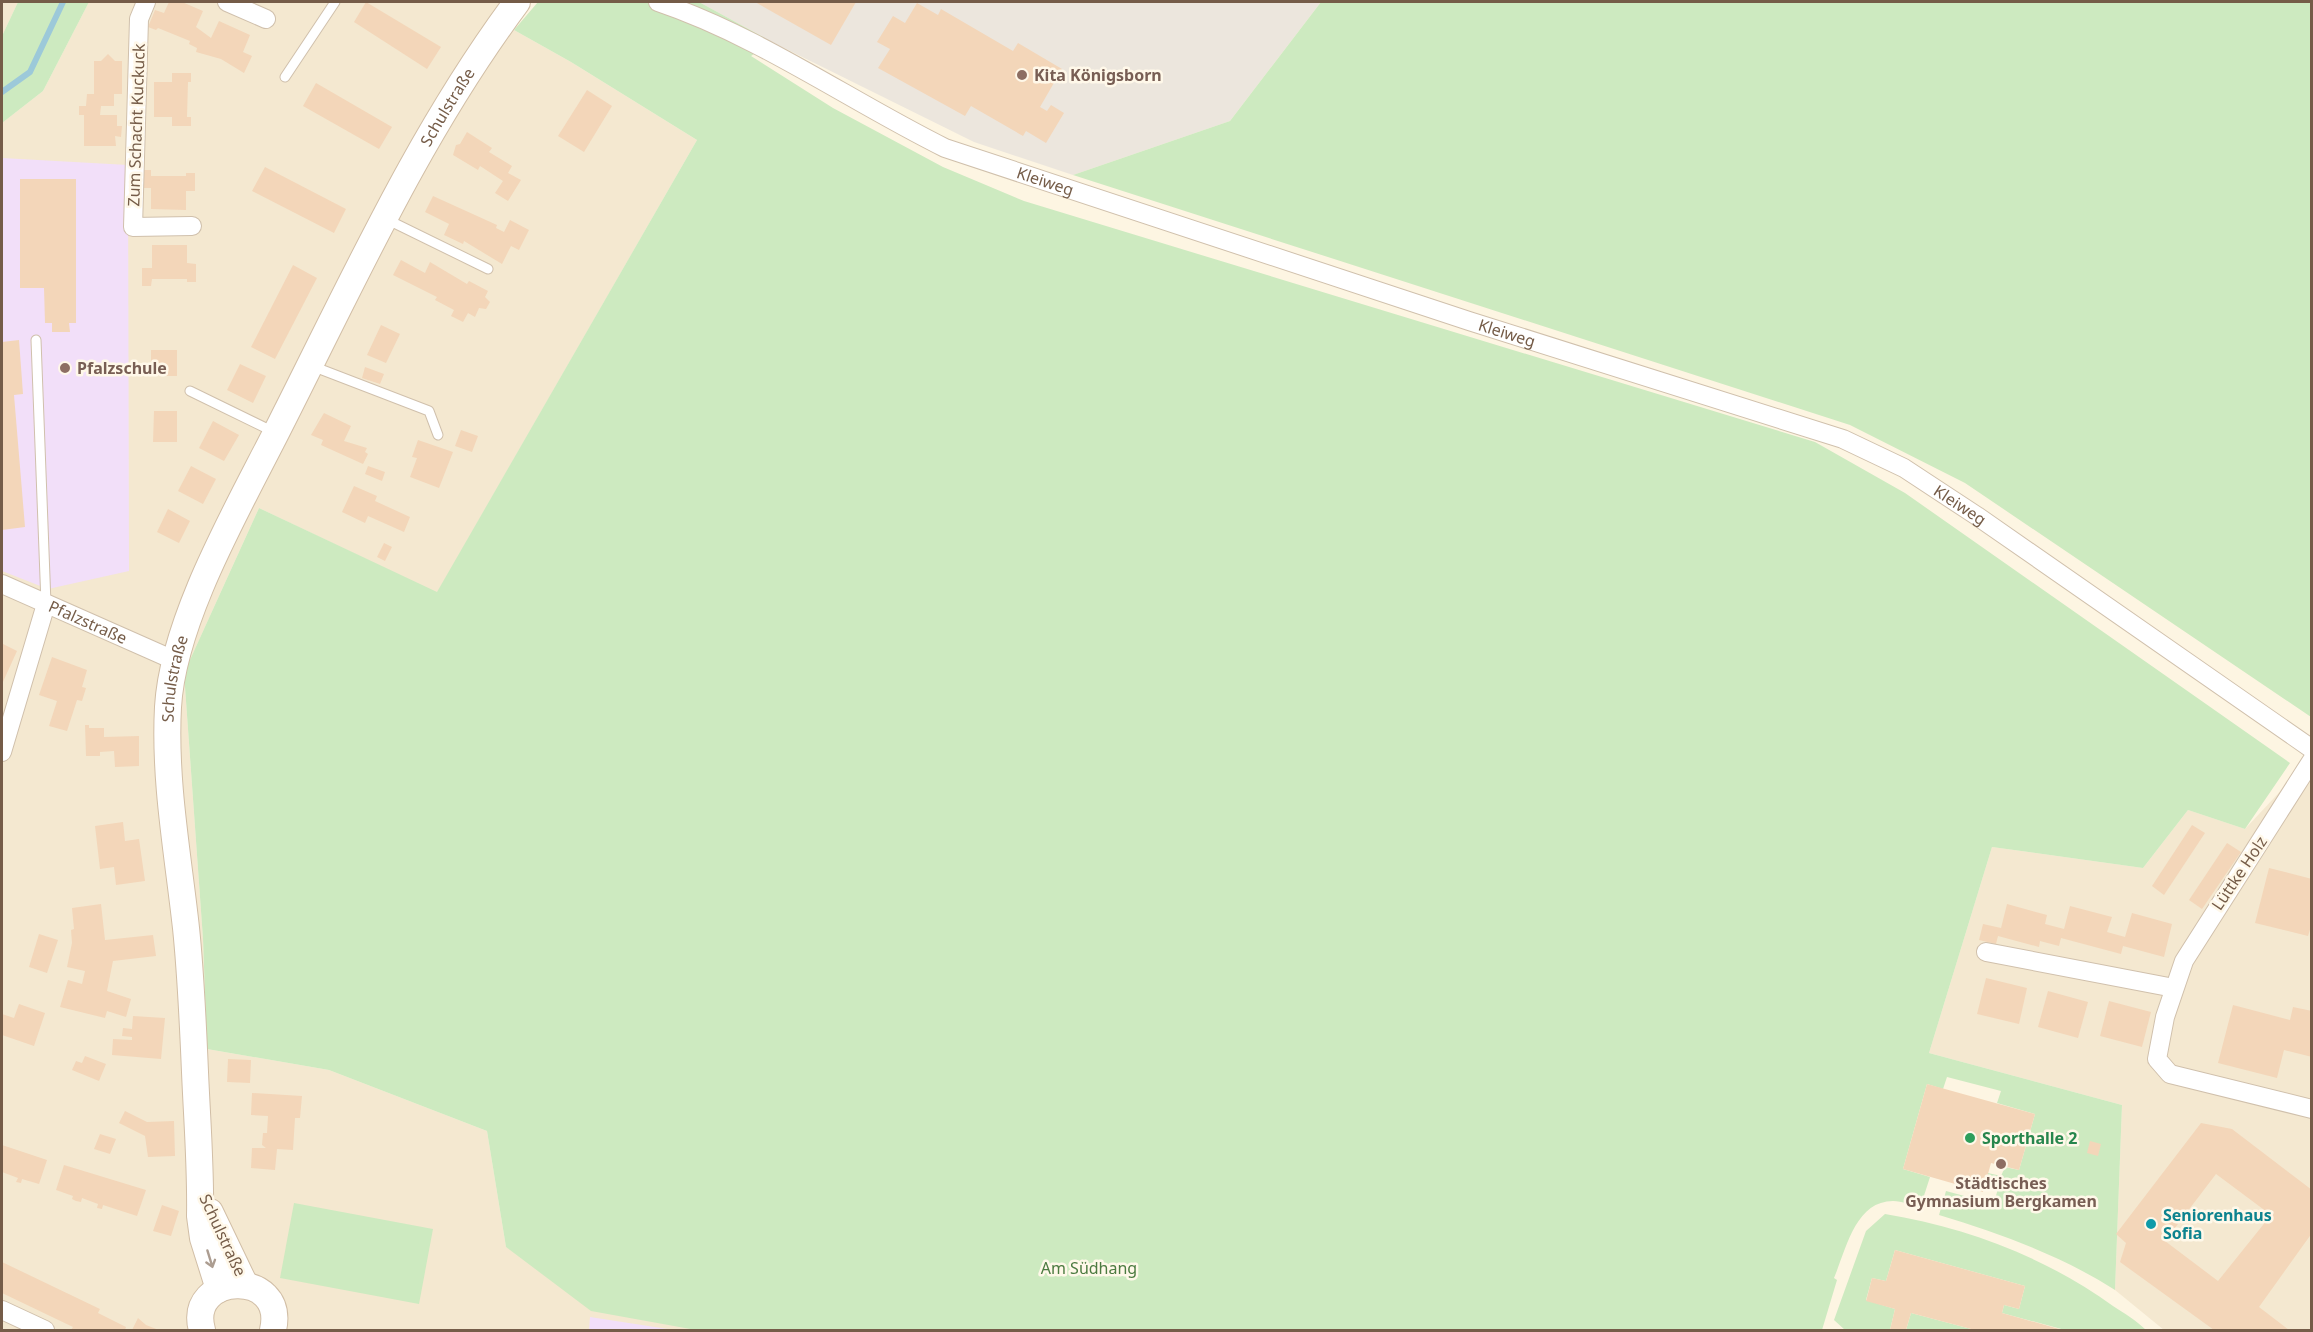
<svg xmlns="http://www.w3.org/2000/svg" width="2313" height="1332" viewBox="0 0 2313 1332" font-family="'Noto Sans',sans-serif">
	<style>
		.residential { fill: #f4e8d0 }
		.industrial { fill: #ece6dd }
		.education { fill: #f2dff9 }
		.green { fill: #cdeac0 }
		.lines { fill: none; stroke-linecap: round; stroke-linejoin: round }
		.stream { stroke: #9cc9d9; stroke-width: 6 }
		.building { fill: #f3d6b9; fill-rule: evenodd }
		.lane-casing { stroke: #d0c0ac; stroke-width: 11 }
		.street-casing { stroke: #d0c0ac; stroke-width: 20 }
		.secondary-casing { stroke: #d1bea6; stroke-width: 28 }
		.lane { stroke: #fff; stroke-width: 9 }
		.street { stroke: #fff; stroke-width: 18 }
		.secondary { stroke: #fff; stroke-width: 26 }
		.oneway { stroke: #ac9d91 }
		.education-dot { fill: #8d6e63; stroke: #fff8e9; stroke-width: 2 }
		.leisure-dot { fill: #2e9e5b; stroke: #fff8e9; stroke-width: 2 }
		.culture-dot { fill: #0f9aa8; stroke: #fff8e9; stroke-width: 2 }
		.labels { text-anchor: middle; stroke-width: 5; stroke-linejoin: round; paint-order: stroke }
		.education-label { font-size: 16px; font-weight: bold; fill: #785e54; stroke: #fff8e9; text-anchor: start }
		.street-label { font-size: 16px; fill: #755c48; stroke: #fff8e9 }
		.leisure-label { font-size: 16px; font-weight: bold; fill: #27864d; stroke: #fff8e9; text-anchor: start }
		.culture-label { font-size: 16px; font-weight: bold; fill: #0d838f; stroke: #fff8e9; text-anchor: start }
		.park-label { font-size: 16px; fill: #4c7b40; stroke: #fff8e9 }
	</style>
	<rect width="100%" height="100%" fill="#fdf5e2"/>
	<g class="residential">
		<path d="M2 2H18L2 36Z"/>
		<path d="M89 2H527L530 8 514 30 571 62 697 140 437 593 259 508 184 673 203 939 207 1049 329 1070 487 1131 506 1247 696 1330H2V123L43 91Z"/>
		<path d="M2304 766 2311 770V1330H2164L2115 1290 2122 1105 1929 1053 1992 847 2143 868 2188 810 2245 829Z"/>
	</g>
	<path class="industrial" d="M699 2H1321L1230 121 1073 175 974 142 772 42Z"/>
	<g class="education">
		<path d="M2 158 128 165 129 571 48 589 2 571Z"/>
		<path d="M590 1317 674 1330H589Z"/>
	</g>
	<g class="green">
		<path d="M18 2H89L43 91 2 123V36Z"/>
		<path d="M538 2H699L772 42 751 56 833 108 943 167 1024 201 1815 442 1905 493 2290 763 2245 829 2188 810 2143 868 1992 847 1929 1053 2122 1105 2115 1290C2060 1255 2001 1234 1939 1215L1946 1191 1994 1204 1998 1188 1985 1185 1988 1173 2001 1176 2005 1167 2019 1170 2035 1114 1997 1103 2001 1091 1947 1077 1943 1089 1927 1084 1903 1169 1930 1177 1920 1208C1912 1205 1902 1201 1893 1201 1855 1201 1846 1250 1834 1278L1837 1280 1822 1330H696L591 1311 506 1247 487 1131 329 1070 207 1049 203 939 184 673 259 508 437 592 697 140 571 62 514 30Z"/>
		<path d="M1321 2H2311V717L1965 483 1850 425 1073 175 1230 121Z"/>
		<path d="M294 1203 433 1229 419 1304 280 1278Z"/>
		<path d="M1885 1214C1966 1227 2047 1258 2113 1306 2124 1313 2137 1321 2146 1330H2065L2002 1313 2004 1305 2019 1309 2025 1286 1895 1250 1886 1281 1872 1278 1866 1300 1895 1309 1890 1330H1845L1834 1320 1866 1231Z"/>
		<path d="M1911 1313 1975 1330H1906Z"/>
	</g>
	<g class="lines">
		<path class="stream" d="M2 92 30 72 63 2"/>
	</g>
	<g class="building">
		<path d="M169 2H182L203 11 196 27 211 38 219 21 250 35 243 52 252 56 244 73 221 59 196 52 197 48 189 44 190 41 158 28 156 30 148 27 155 10 164 13Z"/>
		<path d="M366 2 441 47 427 69 354 22Z"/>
		<path d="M755 2H856L831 45Z"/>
		<path d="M917 3 938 15 941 9 1013 51 1018 43 1062 69 1040 107 1047 111 1051 105 1064 113 1046 143 1026 131 1023 136 971 106 965 116 878 68 890 49 877 42 893 16 905 23Z"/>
		<path d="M108 54 115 61H122V94H114V106H101L100 115H117V126H122L121 137 115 136 116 146H84V115H79V106H86L87 94H94V61H101Z"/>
		<path d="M172 73H191V82H188L187 117H191V126H172V117H154V82H172Z"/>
		<path d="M316 83 392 127 379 149 303 106Z"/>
		<path d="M587 90 612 106 584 152 558 136Z"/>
		<path d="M467 132 492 148 489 152 512 166 508 173 521 180 508 201 495 193 503 181 480 166 478 170 453 155 456 145 460 144Z"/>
		<path d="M265 167 346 209 334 233 252 191Z"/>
		<path d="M142 170H151V176H186V173H195V191H186V210L151 209V188H142Z"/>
		<path d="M20 179H76V323H69L70 332H52V323H45L44 288H20Z"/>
		<path d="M433 196 497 225 496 228 504 232 510 220 529 230 519 250 511 246 502 264 464 241 463 244 444 235 449 224 425 212Z"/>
		<path d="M152 245H187V263L196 264V282H187V279H152L151 286H142V268H152Z"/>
		<path d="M401 260 425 273 430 262 467 284 469 281 488 291 485 297 490 302 486 309 479 308 475 317 468 313 463 322 451 316 454 310 435 300 437 297 393 275Z"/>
		<path d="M293 265 317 278 275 359 251 347Z"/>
		<path d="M381 325 400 334 386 363 367 355Z"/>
		<path d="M19 340 23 394 14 395 25 527 2 530V342Z"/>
		<rect x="151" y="350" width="26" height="26"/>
		<path d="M240 364 266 376 253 403 227 390Z"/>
		<path d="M365 367 384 374 380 384 362 378Z"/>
		<path d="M154 411H177V442H153Z"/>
		<path d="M324 413 351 426 344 441 367 448 365 452 368 454 363 464 321 445 323 440 311 435Z"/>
		<path d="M213 421 239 435 224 461 199 448Z"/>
		<path d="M461 430 478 436 472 452 455 446Z"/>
		<path d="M418 440 453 452 439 488 410 477 417 458 412 457Z"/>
		<path d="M191 466 216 479 203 504 178 491Z"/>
		<path d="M368 466 385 472 382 481 365 474Z"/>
		<path d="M354 486 377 496 375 501 410 517 404 532 368 516 365 523 342 512Z"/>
		<path d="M168 509 190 521 179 543 157 532Z"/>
		<path d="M384 543 392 547 385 561 377 557Z"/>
		<path d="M3 644 17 651 2 684V647Z"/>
		<path d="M52 657 87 670 82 687 86 688 82 701 77 700 67 731 49 726 57 701 39 695Z"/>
		<path d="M85 725H89V728H104V737L139 736V766L115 767 114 751 100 752V756H86Z"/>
		<path d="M123 822 125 841 139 839 145 881 116 885 114 867 100 869 95 826Z"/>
		<path d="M2192 825 2205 833 2164 895 2152 886Z"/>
		<path d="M2227 843 2241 852 2202 909 2189 900Z"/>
		<path d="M2269 868 2312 879V923L2308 936 2255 923Z"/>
		<path d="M101 904 105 940 153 935 156 956 113 961 107 991 131 999 126 1017 107 1011 105 1018 60 1007 68 980 82 984 85 971 67 967 72 943 71 930 74 929 72 908Z"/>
		<path d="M2007 904 2047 915 2045 924 2064 929 2070 906 2112 917 2107 932 2125 937 2132 913 2172 924 2164 957 2123 946 2121 954 2061 938 2059 946 2040 941 2039 947 1998 936 1996 944 1979 940 1983 924 2001 928Z"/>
		<path d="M39 934 58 940 47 973 29 967Z"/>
		<path d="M1986 978 2027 988 2019 1024 1977 1014Z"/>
		<path d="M2048 991 2088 1002 2078 1038 2038 1027Z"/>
		<path d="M2109 1001 2151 1012 2142 1047 2100 1036Z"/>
		<path d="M19 1004 45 1013 34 1046 2 1035V1014L14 1018Z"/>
		<path d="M2233 1005 2290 1020 2293 1007 2312 1011V1057L2284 1050 2277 1078 2218 1063Z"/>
		<path d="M133 1016 165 1018 161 1059 112 1055 113 1039 132 1040V1037L122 1036 123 1028 132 1029Z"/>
		<path d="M85 1056 106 1064 99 1081 72 1070 76 1061 82 1063Z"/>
		<path d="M228 1059 251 1060 250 1083 227 1082Z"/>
		<path d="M1927 1084 2035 1114 2019 1170 1991 1163 1983 1192 1903 1169Z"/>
		<path d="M252 1093 302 1096 300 1118H295L293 1150 277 1149 275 1170 251 1168 252 1148H266L262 1145 263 1133H267L268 1116 251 1115Z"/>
		<path d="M125 1111 147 1122 174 1121 175 1156 148 1157 145 1136 119 1123Z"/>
		<path d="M2201 1123 2232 1129 2312 1190V1233L2259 1307 2289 1330H2214L2120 1262 2126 1243 2116 1234ZM2216 1174 2271 1215 2218 1281 2165 1241Z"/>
		<path d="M100 1134 116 1139 110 1154 94 1149Z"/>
		<path d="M2090 1141 2101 1144 2098 1156 2087 1153Z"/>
		<path d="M2 1145 47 1160 39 1184 22 1179 21 1183 16 1182 18 1178 2 1172Z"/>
		<path d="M64 1165 146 1190 137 1216 103 1205 102 1209 97 1208 98 1204 82 1198 81 1202 76 1201 72 1199 73 1196 56 1190Z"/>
		<path d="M162 1205 179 1211 171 1236 153 1231Z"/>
		<path d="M1895 1250 2025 1286 2019 1309 2004 1305 2002 1313 2063 1330H1975L1911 1313 1906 1330H1890L1895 1309 1866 1301 1872 1278 1886 1281Z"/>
		<path d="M2 1262 100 1309 98 1313 126 1327 125 1330H71L73 1327 2 1293Z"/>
		<path d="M138 1318 146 1325 159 1330H132Z"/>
	</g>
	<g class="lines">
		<g class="lane-casing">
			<g id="lane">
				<path d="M285 77 335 2"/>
				<path d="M386 219 488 269"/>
				<path d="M36 340 46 604"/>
				<path d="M312 366 429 411 438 435"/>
				<path d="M190 391 274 432"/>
			</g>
		</g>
		<g class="street-casing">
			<g id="street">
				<path d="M146 2 139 19 133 227 192 226"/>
				<path d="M227 2 266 19"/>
				<path id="s1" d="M658 2C759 36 850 101 945 148L1469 321 1843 439 1904 468 1977 516 2312 749"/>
				<path id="s2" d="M2 584 176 661"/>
				<path d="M2 752 46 604"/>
				<path d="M2312 760 2184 961 2165 1017 2157 1059 2170 1074 2312 1109"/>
				<path d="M1986 952 2174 988"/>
				<path d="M2 1310 45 1330"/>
			</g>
		</g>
		<g class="secondary-casing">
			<g id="secondary">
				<path d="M210 1212 245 1285"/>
				<path id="s3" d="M219 1289 203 1238 200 1216C201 1168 197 1120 195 1072 193 1024 191 976 186 928 178 855 164 781 168 707 173 618 241 503 281 423 354 279 420 132 517 2"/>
				<path d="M202 1330C186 1273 287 1268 273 1330"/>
			</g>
		</g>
		<use href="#lane" class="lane"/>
		<use href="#street" class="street"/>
		<use href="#secondary" class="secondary"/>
	</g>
	<defs><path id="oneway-shaft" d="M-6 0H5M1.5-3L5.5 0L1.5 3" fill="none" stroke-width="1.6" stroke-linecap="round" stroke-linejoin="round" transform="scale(1.5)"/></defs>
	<use class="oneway" href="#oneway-shaft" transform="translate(210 1259) rotate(73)"/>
	<g class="education-dot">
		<circle cx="1022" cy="75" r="6"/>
		<circle cx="65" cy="368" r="6"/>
		<circle cx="2001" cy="1164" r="6"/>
	</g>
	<circle class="leisure-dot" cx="1970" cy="1138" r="6"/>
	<circle class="culture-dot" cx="2151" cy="1224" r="6"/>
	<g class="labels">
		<g class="education-label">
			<text x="1034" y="81">Kita Königsborn</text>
			<text x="77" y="374">Pfalzschule</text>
			<text x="2001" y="1189" text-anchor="middle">Städtisches<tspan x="2001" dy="18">Gymnasium Bergkamen</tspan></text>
		</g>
		<g class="street-label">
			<text dy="6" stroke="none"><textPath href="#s3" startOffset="1251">Schulstraße</textPath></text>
			<text transform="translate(136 125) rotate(-88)" y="6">Zum Schacht Kuckuck</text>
			<text dy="6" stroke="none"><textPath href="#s1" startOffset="428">Kleiweg</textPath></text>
			<text dy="6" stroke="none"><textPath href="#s1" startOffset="914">Kleiweg</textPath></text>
			<text dy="6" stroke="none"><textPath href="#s1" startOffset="1401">Kleiweg</textPath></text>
			<text dy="6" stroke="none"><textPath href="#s2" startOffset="94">Pfalzstraße</textPath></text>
			<text dy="6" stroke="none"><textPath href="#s3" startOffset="615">Schulstraße</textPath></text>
			<text transform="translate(2239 873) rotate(-56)" y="6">Lüttke Holz</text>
			<text transform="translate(223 1235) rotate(65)" y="6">Schulstraße</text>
		</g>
		<g class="leisure-label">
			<text x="1982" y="1144">Sporthalle 2</text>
		</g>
		<g class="culture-label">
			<text x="2163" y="1221">Seniorenhaus<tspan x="2163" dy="18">Sofia</tspan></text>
		</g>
		<g class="park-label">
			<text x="1089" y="1274">Am Südhang</text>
		</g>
	</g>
	<rect width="2313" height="1332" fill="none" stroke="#755c48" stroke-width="6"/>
</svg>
